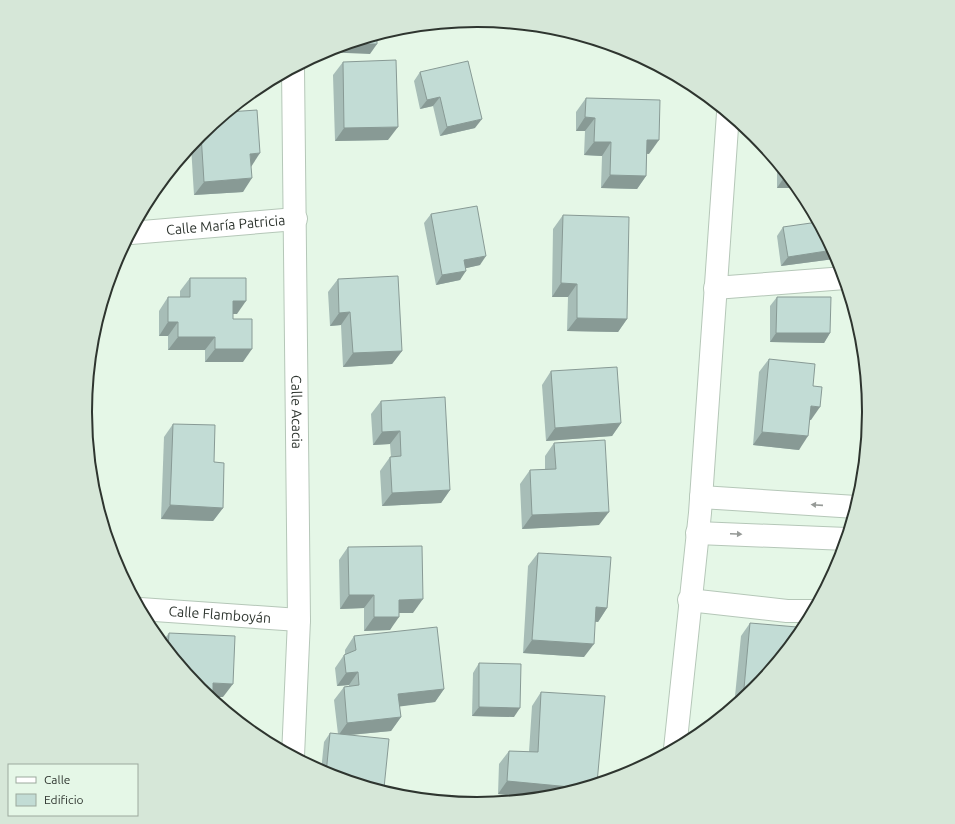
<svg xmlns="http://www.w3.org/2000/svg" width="955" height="824" viewBox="0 0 955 824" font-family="Ubuntu,sans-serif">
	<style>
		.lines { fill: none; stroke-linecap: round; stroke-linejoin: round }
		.minor-casing { stroke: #b5c7b8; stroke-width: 24 }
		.minor { stroke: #fff; stroke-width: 22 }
		.wall { fill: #a7bdb7 }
		.shaded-wall { fill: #889a95 }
		.building { fill: #c2dcd5; stroke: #889a95 }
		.oneway { fill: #969a97 }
		.labels { text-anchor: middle; stroke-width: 3; stroke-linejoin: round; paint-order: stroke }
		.street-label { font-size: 14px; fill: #2e352f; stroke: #e5f7e7 }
		.rim { fill: none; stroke: #2e352f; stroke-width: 2 }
	</style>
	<rect width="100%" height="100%" fill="#e5f7e7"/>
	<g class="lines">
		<g class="minor-casing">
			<g id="minor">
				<path id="s1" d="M293 68 299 620 293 756"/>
				<path id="s2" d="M131 233 296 219"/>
				<path d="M715 288 845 278"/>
				<path d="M701 497 856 507"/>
				<path d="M697 533 847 539"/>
				<path d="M689 600 787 611H814"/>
				<path id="s3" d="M140 609 299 620"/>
				<path d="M675 749 700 513 728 113"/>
			</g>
		</g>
		<use href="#minor" class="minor"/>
	</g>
	<g class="wall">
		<path d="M343 62 388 140 335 141 333 75Z"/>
		<path d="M420 72 475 128 440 136 433 106 420 109 414 81Z"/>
		<path d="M586 98 649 154 647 153 646 176 637 189 601 188 602 156 584 155 585 131H576V112Z"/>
		<path d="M228 112 251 166 243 192 194 195 191 146 200 135Z"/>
		<path d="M781 166 798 188H777V172Z"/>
		<path d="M431 214 480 265 466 268 460 280 436 285 424 223Z"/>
		<path d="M563 215 627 319 618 332 567 331 568 297H552L553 229Z"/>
		<path d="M783 227 834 259 781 266 777 236Z"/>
		<path d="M190 278 237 314H233V319L243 362H205V350H168V336H159V311L168 297H180V291Z"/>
		<path d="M338 279 402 351 392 364 343 367 341 325 330 326 328 292Z"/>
		<path d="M777 297 830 333 824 343 770 342V306Z"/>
		<path d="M769 359 813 386 811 420H810L799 450 753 445 759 372Z"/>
		<path d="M551 371 621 423 612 436 546 441 542 385Z"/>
		<path d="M381 401 450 490 441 503 382 506 380 471 390 457H391L390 444 373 445 371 414Z"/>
		<path d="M173 424 214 462 223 508 213 521 161 519 164 437Z"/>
		<path d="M554 443 599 525 522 529 520 484 530 470H545V456Z"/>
		<path d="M348 547 413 613H399L390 630 364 631V608L340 609 339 560Z"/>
		<path d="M538 553 607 608 598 622 595 621 584 657 523 653 528 566Z"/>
		<path d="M750 623 755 689 734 706 741 636Z"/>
		<path d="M169 633 223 697H213L200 689 162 642Z"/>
		<path d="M354 636 444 689 435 702 399 706 401 717 391 731 350 735 384 788 382 791 327 774 321 771 324 742 330 733 338 734 334 700 344 687 349 686V685L337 686 335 668 344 655H345V650Z"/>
		<path d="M479 663 514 717 472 716 473 673Z"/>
		<path d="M541 692 554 797 537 798 498 794 499 764 509 751 529 752 532 706Z"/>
	</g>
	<g class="shaded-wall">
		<path d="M348 44H377L370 54 323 52 328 50Z"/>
		<path d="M440 97 433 106 420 109 427 100Z"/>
		<path d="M585 117 595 118 585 131H576Z"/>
		<path d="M482 119 475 128 440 136 447 127Z"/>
		<path d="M398 127 388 140 335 141 344 128Z"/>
		<path d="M647 140H659L649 154 638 153Z"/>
		<path d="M594 142H611L602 156 584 155Z"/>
		<path d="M260 153 251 167 250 154Z"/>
		<path d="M610 175 646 176 637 189 601 188Z"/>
		<path d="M252 178 243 192 194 195 204 182Z"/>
		<path d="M783 179H791L798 188H777Z"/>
		<path d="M833 250 836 255 834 259 781 266 788 257Z"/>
		<path d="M486 256 480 265 458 270 464 260Z"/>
		<path d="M466 271 460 280 436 285 442 275Z"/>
		<path d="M561 283 577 284 568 297H552Z"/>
		<path d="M233 301H246L237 314H224Z"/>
		<path d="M350 312 341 325 330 326 339 313Z"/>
		<path d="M577 318 627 319 618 332 567 331Z"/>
		<path d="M168 322H178L168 336H159Z"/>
		<path d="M776 333H830L824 343 770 342Z"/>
		<path d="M178 337H215L205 350H168Z"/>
		<path d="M215 349H252L243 362H205Z"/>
		<path d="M402 351 392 364 343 367 353 353Z"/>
		<path d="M811 406 820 407 811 420 802 419Z"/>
		<path d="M621 423 612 436 546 441 555 428Z"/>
		<path d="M400 431 390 444 373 445 382 432Z"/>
		<path d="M762 432 808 436 799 450 753 445Z"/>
		<path d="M450 490 441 503 382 506 392 493Z"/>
		<path d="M170 505 223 508 213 521 161 519Z"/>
		<path d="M609 512 599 525 522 529 532 515Z"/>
		<path d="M349 595H374L364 608 340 609Z"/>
		<path d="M423 599 413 613H390L399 600Z"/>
		<path d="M596 607 607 608 598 622 587 621Z"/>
		<path d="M374 617H399L390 630 364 631Z"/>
		<path d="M532 640 594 644 584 657 523 653Z"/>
		<path d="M358 672 349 685 337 686 346 673Z"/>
		<path d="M213 683 233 684 223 697H209Z"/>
		<path d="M444 689 435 702 388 708 398 694Z"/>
		<path d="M479 707 520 708 514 717 472 716Z"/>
		<path d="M401 717 391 731 338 736 347 723Z"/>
		<path d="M507 781 581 788 554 797 537 798 498 794Z"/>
		<path d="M368 786 384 788 382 791Z"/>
	</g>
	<g class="building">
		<path d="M377 35V44H348Z"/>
		<path d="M396 60 398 127 344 128 343 62Z"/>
		<path d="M468 61 482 119 447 127 440 97 427 100 420 72Z"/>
		<path d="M586 98 660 100 659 140H647L646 176 610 175 611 142H594L595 118 585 117Z"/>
		<path d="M257 110 260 153 250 154 252 178 204 182 201 134 228 112Z"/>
		<path d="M783 169 791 179H783Z"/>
		<path d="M477 206 486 256 464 260 466 271 442 275 431 214Z"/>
		<path d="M563 215 629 217 627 319 577 318V284L561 283Z"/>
		<path d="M818 222 833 250 788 257 783 227Z"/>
		<path d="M398 276 402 351 353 353 350 312 339 313 338 279Z"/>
		<path d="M190 278H246V301H233V319H252V349H215V337H178V322H168V297H190Z"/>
		<path d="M777 297H831L830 333H776Z"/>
		<path d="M769 359 815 364 813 386 822 387 820 407 811 406 808 436 762 432Z"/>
		<path d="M617 367 621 423 555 428 551 371Z"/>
		<path d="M445 397 450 490 392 493 390 457 401 456 400 431 382 432 381 401Z"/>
		<path d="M173 424 215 425 214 462 224 463 223 508 170 505Z"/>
		<path d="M605 440 609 512 532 515 530 470 556 469 554 443Z"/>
		<path d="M422 546 423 599 399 600V617H374V595H349L348 547Z"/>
		<path d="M538 553 611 557 607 608 596 607 594 644 532 640Z"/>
		<path d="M750 623 797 627 796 639 755 689 743 699Z"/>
		<path d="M437 627 444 689 398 694 401 717 347 723 344 687 359 685 358 672 346 673 344 655 356 650 354 636Z"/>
		<path d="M169 633 235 636 233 684 213 683V699L200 689 168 650Z"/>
		<path d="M479 663 521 664 520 708 479 707Z"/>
		<path d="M541 692 605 696 597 783 581 788 507 781 509 751 538 752Z"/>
		<path d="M330 733 389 739 384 788 368 786 326 774Z"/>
	</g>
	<defs><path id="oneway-solid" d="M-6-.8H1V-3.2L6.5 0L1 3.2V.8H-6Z"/></defs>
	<g class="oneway">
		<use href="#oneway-solid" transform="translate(817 505) rotate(-176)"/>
		<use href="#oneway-solid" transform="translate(736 534) rotate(2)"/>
	</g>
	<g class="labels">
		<g class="street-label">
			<text dy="5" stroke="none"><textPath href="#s2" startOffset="95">Calle María Patricia</textPath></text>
			<text dy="5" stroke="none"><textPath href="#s1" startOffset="344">Calle Acacia</textPath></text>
			<text dy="5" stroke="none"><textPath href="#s3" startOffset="80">Calle Flamboyán</textPath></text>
		</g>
	</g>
	<path d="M0 0H955V824H0ZM92 412a385 385 0 1 1 770 0a385 385 0 1 1-770 0Z" fill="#d6e7d8" fill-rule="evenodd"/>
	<path class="rim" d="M92 412a385 385 0 1 1 770 0a385 385 0 1 1-770 0Z"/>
	<rect x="8" y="764" width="130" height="52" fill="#e5f7e7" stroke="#9ca99d"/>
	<rect x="16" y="777" width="20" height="6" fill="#ffffff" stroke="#9ca99d"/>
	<text x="44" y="784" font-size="12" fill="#2e352f">Calle</text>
	<rect x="16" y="794" width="20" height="12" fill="#c2dcd5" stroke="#9ca99d"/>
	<text x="44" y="804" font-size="12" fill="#2e352f">Edificio</text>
</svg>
